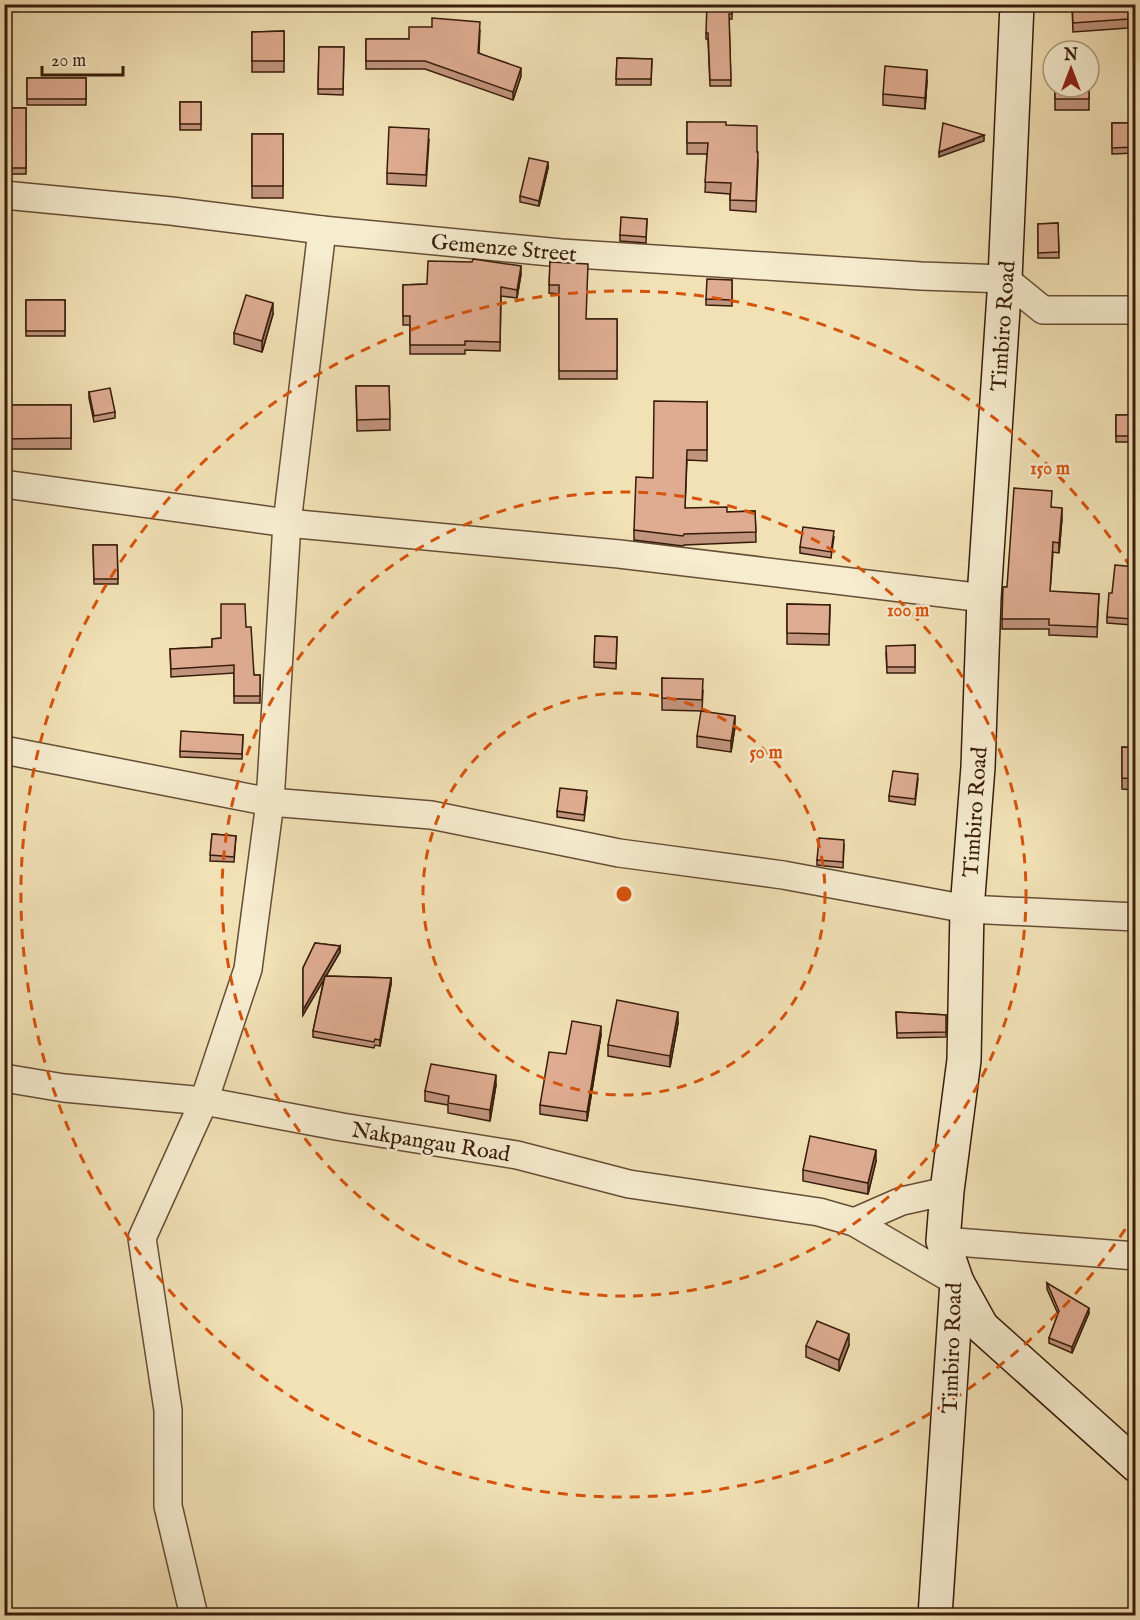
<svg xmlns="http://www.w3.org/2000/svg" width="1140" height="1620" viewBox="0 0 1140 1620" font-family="'IM FELL English',serif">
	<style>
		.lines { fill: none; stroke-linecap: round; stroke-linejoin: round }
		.street-casing { stroke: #664d36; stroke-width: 30 }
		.secondary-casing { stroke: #381c0b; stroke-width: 36 }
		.street { stroke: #f6eccf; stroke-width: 27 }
		.secondary { stroke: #f6eccf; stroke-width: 33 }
		.wall { fill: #c0947d; stroke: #381c0b; stroke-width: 1.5 }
		.shaded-wall { fill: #9c7866; stroke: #381c0b; stroke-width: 1.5 }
		.building { fill: #dfac91; stroke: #381c0b; stroke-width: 1.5 }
		.ring { fill: none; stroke: #d6530c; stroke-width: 3; stroke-dasharray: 10 8 }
		.labels { text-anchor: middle; stroke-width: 5; stroke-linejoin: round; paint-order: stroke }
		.street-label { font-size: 22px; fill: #381c0b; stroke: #f6eccf }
		.centre { fill: #d6530c; stroke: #f6eccf; stroke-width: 3 }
		.ring-label { font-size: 18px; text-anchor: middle; font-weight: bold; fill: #d6530c; stroke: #f6eccf; stroke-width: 5; stroke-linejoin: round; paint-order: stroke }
	</style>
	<rect width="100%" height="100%" fill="#f1e1b5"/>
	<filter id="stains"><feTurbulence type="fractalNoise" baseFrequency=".00333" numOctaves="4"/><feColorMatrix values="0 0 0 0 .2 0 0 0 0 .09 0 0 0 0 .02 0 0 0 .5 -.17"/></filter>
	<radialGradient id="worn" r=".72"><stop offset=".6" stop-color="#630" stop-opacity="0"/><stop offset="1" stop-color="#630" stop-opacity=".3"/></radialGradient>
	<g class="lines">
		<g class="street-casing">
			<g id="street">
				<path d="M4 195 171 211 322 230 561 253 921 276 1005 279 1043 310H1136"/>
				<path d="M4 484 287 523 619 554 984 598"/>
				<path d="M4 750 270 802 431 815 619 853 783 875 967 909 1136 917"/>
				<path d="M4 1078 64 1088 204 1101 342 1127 517 1155 629 1184 819 1212 854 1222 957 1282"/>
				<path d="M854 1222 902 1201 947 1191"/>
				<path d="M943 1241 1136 1256"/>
				<path d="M194 1616 168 1506V1410L142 1238 204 1101 248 969 270 802 287 523 322 230"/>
			</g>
		</g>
		<g class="secondary-casing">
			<g id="secondary">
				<path d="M957 1282 982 1327 1136 1465"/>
				<path d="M935 1616 957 1282 943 1241 947 1191 964 1060 967 909 978 767 984 598 1005 279 1017 4"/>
			</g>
		</g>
		<use href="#street" class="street"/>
		<use href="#secondary" class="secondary"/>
	</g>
	<g class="wall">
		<path d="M732 4V19H729L731 86H710L708 39H706V33Z"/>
		<path d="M1072 4H1128V28L1073 32Z"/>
		<path d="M480 30 479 53 521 76 513 100 425 69H366V39H409Z"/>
		<path d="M284 31V72H252V32Z"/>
		<path d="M319 47H344L343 95 318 94Z"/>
		<path d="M617 58 652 59 651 85H616Z"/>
		<rect x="27" y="78" width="59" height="27"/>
		<path d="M927 81 925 109 883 105V94Z"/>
		<rect x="1055" y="87" width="34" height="23"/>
		<rect x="180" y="102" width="21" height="28"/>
		<rect x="6" y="108" width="20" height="66"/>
		<path d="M687 122 726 125 757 152 758 162 756 212 730 210V194L705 192 707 154H687Z"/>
		<path d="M1112 123H1136V153L1112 154Z"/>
		<rect x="252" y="134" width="31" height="64"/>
		<path d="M429 140 426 186 387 184V173Z"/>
		<path d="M548 168 539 206 520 202V196Z"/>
		<path d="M647 219 646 243 620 241V235Z"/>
		<path d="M1058 223 1059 258H1038V224Z"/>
		<path d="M550 262 586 319H617V379H559V294L549 293Z"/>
		<path d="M521 274 517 298 501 296 500 351 465 350V354H410V325H403V285L427 284Z"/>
		<path d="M732 280V306L706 305V299Z"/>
		<rect x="26" y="300" width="39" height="36"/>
		<path d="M273 314 262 352 234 344V333Z"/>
		<path d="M356 386H389L390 430 357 431Z"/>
		<path d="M89 392 115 412V418L94 422 89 398Z"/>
		<path d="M707 402V461L687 460 685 508 727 512 755 511 756 542 684 545 683 546 634 540V530L653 478Z"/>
		<rect x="5" y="405" width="66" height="44"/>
		<rect x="1116" y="415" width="20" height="27"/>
		<path d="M1052 507 1062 518 1059 553 1053 552 1050 592 1099 594 1097 637 1049 635V629H1002L1003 587H1007Z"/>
		<path d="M834 537 831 558 800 553V547Z"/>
		<path d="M93 545H117L118 584H94Z"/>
		<path d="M1136 567 1132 625 1107 623V617L1112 593Z"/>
		<path d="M787 604 830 605 829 645 787 644Z"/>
		<path d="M246 627 254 675H260V703H234V673L171 677 170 649 212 647V639L221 638Z"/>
		<path d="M595 636 617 637 616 669 594 667Z"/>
		<path d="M915 645V673H887L886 652Z"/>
		<path d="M662 678 703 690 702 711 662 710Z"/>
		<path d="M735 727 731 752 697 747V736Z"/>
		<path d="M243 735 242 759 180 757V751Z"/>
		<path d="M1122 747 1136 748V790L1122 789Z"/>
		<path d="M918 779 915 805 889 801V796Z"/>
		<path d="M587 797 584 821 557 817V811Z"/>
		<path d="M212 834 236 836 234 862 210 861Z"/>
		<path d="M844 845 843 868 817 865V860Z"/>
		<path d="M315 943 340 946V952L326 976 391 978V984L380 1046 375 1045 374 1048 313 1037V1031L324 979 303 1015V968Z"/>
		<path d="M896 1012 946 1015V1037L897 1038Z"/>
		<path d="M678 1023 670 1067 608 1056V1045Z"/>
		<path d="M601 1035 587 1121 540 1114V1105L566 1054Z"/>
		<path d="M496 1085 490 1121 448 1113V1105L425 1101V1091Z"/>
		<path d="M876 1161 868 1194 803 1181V1170Z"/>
		<path d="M1047 1283 1089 1313 1072 1353 1049 1343V1338L1058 1314 1047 1289Z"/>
		<path d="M849 1345 839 1371 806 1357V1346Z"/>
	</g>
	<g class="shaded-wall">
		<path d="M521 68V76L513 100V92Z"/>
		<path d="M927 70V81L925 109V98Z"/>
		<path d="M984 135V141L939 157V152Z"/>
		<path d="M548 162V168L539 206V201Z"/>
		<path d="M521 266V274L517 298V290Z"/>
		<path d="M273 303V314L262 352V341Z"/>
		<path d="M1062 508V518L1059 553V543Z"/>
		<path d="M735 716V727L731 752V741Z"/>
		<path d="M340 946V952L303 1015V1010Z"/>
		<path d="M391 978V984L380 1046V1040Z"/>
		<path d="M678 1012V1023L670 1067V1056Z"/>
		<path d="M601 1026V1035L587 1121V1112Z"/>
		<path d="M496 1075V1085L490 1121V1110Z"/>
		<path d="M876 1150V1161L868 1194V1183Z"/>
		<path d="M1089 1308V1313L1072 1353V1347Z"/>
		<path d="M849 1334V1345L839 1371V1360Z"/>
	</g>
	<g class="building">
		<path d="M707 4H732V14H729L731 80H710L708 33H706Z"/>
		<path d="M1072 4H1128V19L1073 23Z"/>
		<path d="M432 18 480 22 478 53 521 68 513 92 425 61H366V39H409V27H432Z"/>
		<path d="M284 31V61H252V32Z"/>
		<path d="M319 47H344L343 89H318Z"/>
		<path d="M617 58 652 59 651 79H616Z"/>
		<path d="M885 66 927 70 925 98 883 94Z"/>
		<rect x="27" y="78" width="59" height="21"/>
		<rect x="1055" y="87" width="34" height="12"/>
		<rect x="180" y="102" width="21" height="22"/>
		<rect x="6" y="108" width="20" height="60"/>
		<path d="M687 122H726V125L757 126V152H758L756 201 730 200 731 183 705 182 708 143H687Z"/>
		<path d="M943 123 984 135 939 152Z"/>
		<path d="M1112 123H1136V147L1112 148Z"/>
		<path d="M389 127 429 129 426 175 387 173Z"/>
		<rect x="252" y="134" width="31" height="52"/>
		<path d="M529 158 548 162 539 201 520 196Z"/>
		<path d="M621 217 647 219 646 237 620 235Z"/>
		<path d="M1058 223 1059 252 1038 253V224Z"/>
		<path d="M473 259 521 266 517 290 501 287 500 342 465 341V345H410V316H403V285L427 284 428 261 472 262Z"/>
		<path d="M550 262 588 264 586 319H617V371H559V285H549Z"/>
		<path d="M707 279 732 280V300L706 299Z"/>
		<path d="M246 295 273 303 262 341 234 333Z"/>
		<rect x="26" y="300" width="39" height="31"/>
		<path d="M356 386H389L390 419 357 420Z"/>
		<path d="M110 388 115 412 94 416 89 392Z"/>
		<path d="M654 401 707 402V450H687L685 508 727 507V512L755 511 756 532 684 534 683 536 634 530 636 477 653 478Z"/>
		<path d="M5 405H71V438L5 439Z"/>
		<rect x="1116" y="415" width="20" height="21"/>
		<path d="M1014 488 1052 491 1051 507 1062 508 1059 543 1053 542 1050 591 1099 594 1097 627 1049 625V619H1002L1003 587H1007Z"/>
		<path d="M803 527 834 531 831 552 800 547Z"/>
		<path d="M93 545H117L118 579H94Z"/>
		<path d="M1115 565 1136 567 1132 619 1107 617 1109 593H1112Z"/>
		<path d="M221 604H245L246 627H251L254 675H260V696H234V665L171 669 170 649 212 647V639L221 638Z"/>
		<path d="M787 604 830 605 829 634 787 633Z"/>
		<path d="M595 636 617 637 616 663 594 662Z"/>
		<path d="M915 645V667H887L886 646Z"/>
		<path d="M662 678 703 679 702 700 662 698Z"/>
		<path d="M701 711 735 716 731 741 697 736Z"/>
		<path d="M181 731 243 735 242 754 180 751Z"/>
		<path d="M1122 747 1136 748V779L1122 778Z"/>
		<path d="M893 771 918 774 915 799 889 796Z"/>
		<path d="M560 788 587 791 584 815 557 811Z"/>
		<path d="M212 834 236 836 234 857 210 855Z"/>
		<path d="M819 838 844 840 843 862 817 860Z"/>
		<path d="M315 943 340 946 303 1010V968Z"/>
		<path d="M325 976 391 978 380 1040 375 1039 374 1042 313 1031Z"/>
		<path d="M617 1000 678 1012 670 1056 608 1045Z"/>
		<path d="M896 1012 946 1015V1032L897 1033Z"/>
		<path d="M572 1021 601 1026 587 1112 540 1105 549 1052 566 1054Z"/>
		<path d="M431 1064 496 1075 490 1110 448 1103 449 1096 425 1091Z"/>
		<path d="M810 1136 876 1150 868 1183 803 1170Z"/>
		<path d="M1047 1283 1089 1308 1072 1347 1049 1338 1059 1311Z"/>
		<path d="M817 1321 849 1334 839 1360 806 1346Z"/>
	</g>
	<g class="ring">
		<circle cx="624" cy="894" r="201"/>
		<circle cx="624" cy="894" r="402"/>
		<path d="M1135 1214A603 603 0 1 1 1135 574"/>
	</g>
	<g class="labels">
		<g class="street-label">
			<text transform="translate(504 247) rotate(5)" y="8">Gemenze Street</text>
			<text transform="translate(1002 326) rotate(-86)" y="8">Timbiro Road</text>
			<text transform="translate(974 812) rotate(-86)" y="8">Timbiro Road</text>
			<text transform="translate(431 1141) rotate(9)" y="8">Nakpangau Road</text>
			<text transform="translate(951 1348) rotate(-88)" y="8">Timbiro Road</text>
		</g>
	</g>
	<circle cx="624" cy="894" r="9" class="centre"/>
	<g class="ring-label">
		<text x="1050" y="474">150 m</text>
		<text x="908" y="616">100 m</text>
		<text x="766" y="758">50 m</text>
	</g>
	<rect width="1140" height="1620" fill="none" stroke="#f1e1b5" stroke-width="24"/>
	<rect x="6" y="6" width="1128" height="1608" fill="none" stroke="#381c0b" stroke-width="3"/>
	<rect x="12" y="12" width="1116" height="1596" fill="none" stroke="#381c0b" stroke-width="1.5"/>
	<g transform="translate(1071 69)"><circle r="28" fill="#f6eccf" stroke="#aa9981" stroke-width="1.5"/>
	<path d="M0-4.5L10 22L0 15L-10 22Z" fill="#8f2418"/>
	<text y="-9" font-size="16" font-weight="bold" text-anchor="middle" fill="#381c0b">N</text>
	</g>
	<path d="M42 66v9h81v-9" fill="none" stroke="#381c0b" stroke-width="3"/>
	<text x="51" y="66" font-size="18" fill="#381c0b" stroke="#f6eccf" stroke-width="4.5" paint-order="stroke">20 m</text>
	<rect width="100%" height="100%" filter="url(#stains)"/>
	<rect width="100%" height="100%" fill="url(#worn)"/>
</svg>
